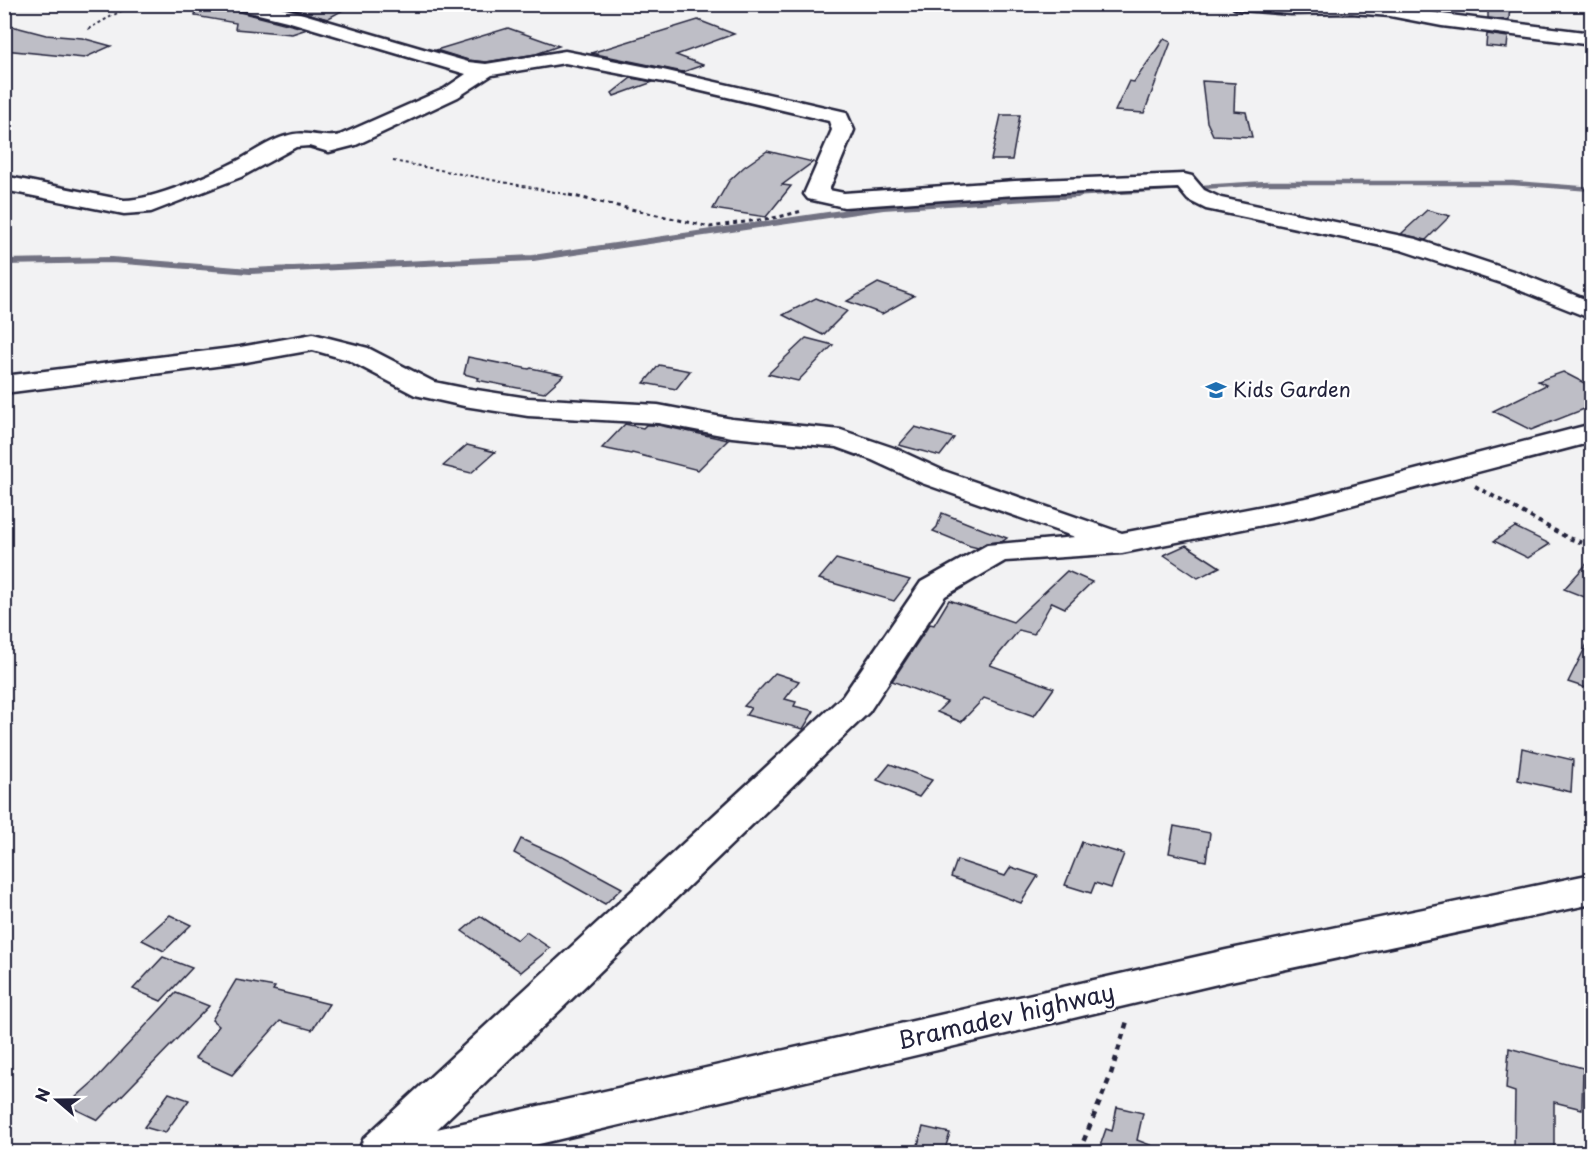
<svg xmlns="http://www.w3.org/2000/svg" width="1596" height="1157" viewBox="0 0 1596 1157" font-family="'Playpen Sans',sans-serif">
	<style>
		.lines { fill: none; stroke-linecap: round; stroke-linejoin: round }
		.stream-far1 { stroke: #727282; stroke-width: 4.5 }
		.stream { stroke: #727282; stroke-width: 6 }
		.building { fill: #bebec6; stroke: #22223b; stroke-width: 1.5 }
		.minor-casing { stroke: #22223b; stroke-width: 5 }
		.path-far3 { stroke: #22223b; stroke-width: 2; stroke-dasharray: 3 3; stroke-linecap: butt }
		.path-far2 { stroke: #22223b; stroke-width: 3; stroke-dasharray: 4 4; stroke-linecap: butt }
		.path-far1 { stroke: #22223b; stroke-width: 4; stroke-dasharray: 4.5 4.5; stroke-linecap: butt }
		.path { stroke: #22223b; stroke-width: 4.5; stroke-dasharray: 6 6; stroke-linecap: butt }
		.minor { fill: #fff; fill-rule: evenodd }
		.labels { text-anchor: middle; stroke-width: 4.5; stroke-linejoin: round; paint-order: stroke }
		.poi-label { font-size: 20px; fill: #22223b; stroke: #fff; text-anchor: start }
		.near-street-label { font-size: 24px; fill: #22223b; stroke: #fff }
	</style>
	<rect width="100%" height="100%" fill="#f2f2f3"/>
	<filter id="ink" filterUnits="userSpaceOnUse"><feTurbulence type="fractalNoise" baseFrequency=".0167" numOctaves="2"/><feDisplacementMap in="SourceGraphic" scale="12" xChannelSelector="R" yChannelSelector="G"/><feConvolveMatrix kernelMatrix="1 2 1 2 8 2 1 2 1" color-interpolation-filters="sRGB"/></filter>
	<g filter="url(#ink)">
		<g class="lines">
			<path class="stream-far1" d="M1053 196 1267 183H1513L1592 189"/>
			<path class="stream" d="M4 262 112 260 250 271 533 258 883 207 1077 195"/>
		</g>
		<g class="building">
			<path d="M196 4H229L232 10 307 29 292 34 235 29 236 23 195 16Z"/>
			<path d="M276 4H354L327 19Z"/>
			<path d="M1488 4H1510L1509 20 1488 18Z"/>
			<path d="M698 20 734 34 676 55 703 65 683 72 591 53Z"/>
			<path d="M4 24 46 35 82 38 111 46 84 58 4 50Z"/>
			<path d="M508 28 559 46 536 54 486 62 468 60 436 50Z"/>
			<path d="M1487 34 1508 37 1507 48 1486 46Z"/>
			<path d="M1164 39 1171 42 1144 113 1115 111 1129 81 1134 82Z"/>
			<path d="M631 78 653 82 614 96 612 93Z"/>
			<path d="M1202 81 1235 83 1234 111 1246 112 1252 137 1213 135 1207 122Z"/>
			<path d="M1001 115H1020L1012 160H991Z"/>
			<path d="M767 151 813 162 782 185 791 186 766 217 713 209 729 181 744 167Z"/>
			<path d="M1427 210 1450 216 1426 240 1401 234Z"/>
			<path d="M878 283 914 296 882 314 847 301Z"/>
			<path d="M816 298 847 311 823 335 783 315Z"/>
			<path d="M806 338 833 345 798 381 768 374Z"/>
			<path d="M468 357 529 369 531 368 564 375 544 393 477 380 479 378 464 374Z"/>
			<path d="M659 365 690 371 676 389 644 383Z"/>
			<path d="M1563 372 1592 387V406L1531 430 1493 411 1546 385 1538 381Z"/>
			<path d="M625 424 643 428 646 425H658L728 440 698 470 632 453 631 454 602 448Z"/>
			<path d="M915 427 954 438 940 456 899 445Z"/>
			<path d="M467 445 495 452 471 473 443 466Z"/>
			<path d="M942 513 985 530 1007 538 1003 541 986 543 978 548 970 546 933 531 937 527Z"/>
			<path d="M1515 527 1550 544 1528 558 1494 541Z"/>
			<path d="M1186 545 1220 567 1198 578 1164 555Z"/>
			<path d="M1592 558V600L1564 589Z"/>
			<path d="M836 559 910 580 894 601 819 579Z"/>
			<path d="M1067 571 1092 582 1065 608 1052 602 1034 634 1019 630 990 665 1054 688 1034 716 984 698 961 722 937 712 947 702 892 681 927 628 930 624 934 625 949 600 1013 622Z"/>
			<path d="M1592 634V690L1568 682Z"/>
			<path d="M775 673 799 681 785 699 796 702 794 706 814 711 803 729 746 715 751 708 744 706Z"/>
			<path d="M1522 748 1573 760 1571 792 1518 780Z"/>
			<path d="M890 764 932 780 919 797 877 780Z"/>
			<path d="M1174 826 1210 833 1206 861 1169 853Z"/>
			<path d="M521 839 561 857 563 856 622 888 605 904 514 853Z"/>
			<path d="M1082 842 1124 854 1111 888 1095 883 1091 893 1065 885Z"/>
			<path d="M957 860 1005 876 1011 867 1038 876 1021 903 951 877Z"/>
			<path d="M170 915 191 925 164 951 142 940Z"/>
			<path d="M480 916 517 940 526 932 550 948 521 972 462 931Z"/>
			<path d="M163 957 192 968 161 1001 133 989Z"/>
			<path d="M236 980 275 987 273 990 329 1004 312 1030 280 1021 232 1075 195 1058 219 1026 212 1020Z"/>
			<path d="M176 993 209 1006 98 1120 67 1105 93 1082Z"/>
			<path d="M1509 1048 1583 1068 1582 1109 1554 1102V1152H1514L1515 1092 1506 1089Z"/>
			<path d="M169 1093 189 1100 165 1133 144 1127Z"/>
			<path d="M1117 1107 1143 1113 1137 1140 1163 1150V1152H1098L1106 1129 1112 1131Z"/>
			<path d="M923 1127 950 1133 944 1152H916Z"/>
		</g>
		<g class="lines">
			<g class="minor-casing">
				<g id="minor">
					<path d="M231 4H265L293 11 468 62 486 64 565 51 663 70 846 112 854 130 829 190 844 193 1015 181 1184 174 1192 176 1204 190 1221 198 1416 239 1522 274 1592 302V319L1504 284 1401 250 1206 209 1188 200 1178 188 1015 195 844 207 808 199 804 194 832 130 829 121 663 82 565 63 492 75 458 97 356 145 329 152 309 146 296 147 241 177 151 212 124 214 4 190V176L124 200C155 200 212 174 241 159 255 151 271 140 286 136 307 129 322 140 340 135L444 89 466 74 287 21 233 8Z"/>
					<path d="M1232 4H1391L1442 14 1592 33V45L1442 26 1390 16 1352 13 1291 14 1241 10 1234 8Z"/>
					<path d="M313 334 368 348 434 382 464 388 528 398 658 405 732 419 841 430 894 448 944 471 1122 533 1311 497 1592 424V442L1313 515 1122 553 1005 561 945 596 869 712 437 1129 1226 950 1592 874V904L1226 982 505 1152H358L364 1138 843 696 921 582 987 545 1075 537 922 483 872 460 836 447 732 437 658 423 528 416 464 406 415 395 348 360 313 350 240 363 4 393V376L240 347Z"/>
				</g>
			</g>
			<g class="path-far3">
				<path d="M88 29 134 4"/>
				<path d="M393 161 575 196"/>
			</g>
			<path class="path-far2" d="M569 195 710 227 779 217 802 211"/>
			<path class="path-far1" d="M1475 486 1568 538 1592 546"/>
			<path class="path" d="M1079 1152 1110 1077 1128 1018"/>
			<use href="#minor" class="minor"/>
		</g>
	</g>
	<defs>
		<g id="school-bare" transform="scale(1.62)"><path d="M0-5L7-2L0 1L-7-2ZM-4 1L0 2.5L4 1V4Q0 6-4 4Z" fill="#1f6fb2" stroke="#fff" stroke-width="2.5" paint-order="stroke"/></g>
	</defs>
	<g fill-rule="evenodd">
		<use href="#school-bare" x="1216" y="390"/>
	</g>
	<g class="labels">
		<g class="poi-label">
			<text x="1233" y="397">Kids Garden</text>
		</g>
		<g class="near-street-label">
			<text transform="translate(1006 1017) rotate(-13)" y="8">Bramadev highway</text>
		</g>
	</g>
	<rect width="1596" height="1157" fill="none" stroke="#fff" stroke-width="24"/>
	<rect x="12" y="12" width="1572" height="1133" fill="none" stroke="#22223b" stroke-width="2" filter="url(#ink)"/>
	<g transform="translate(57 1100) rotate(290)" stroke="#ffffff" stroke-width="4.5" paint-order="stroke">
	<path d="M0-4.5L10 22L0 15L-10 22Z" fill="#22223b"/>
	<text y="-9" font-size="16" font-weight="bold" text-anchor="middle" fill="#22223b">N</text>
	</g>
</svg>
